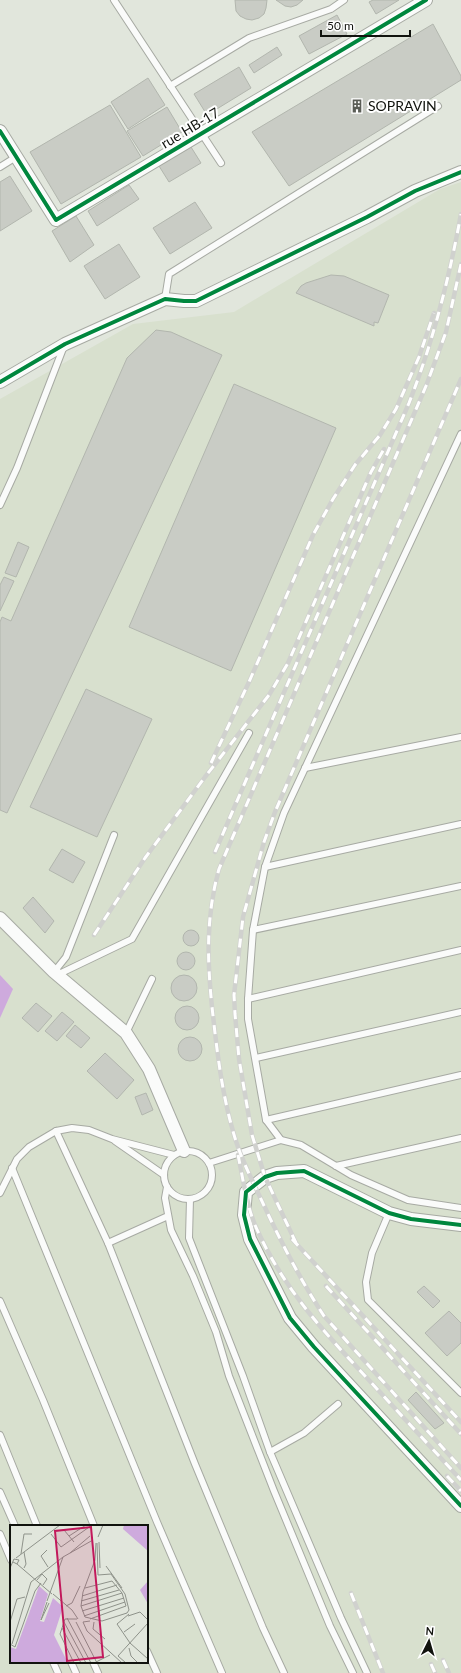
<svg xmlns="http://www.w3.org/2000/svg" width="461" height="1673" viewBox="0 0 461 1673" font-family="Lato,sans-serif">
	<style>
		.built { fill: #d8e0ce; fill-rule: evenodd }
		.water { fill: #ceaadd }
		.building { fill: #c9ccc5; stroke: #b2b6ae }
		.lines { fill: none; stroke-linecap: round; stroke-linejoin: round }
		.service-casing { stroke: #a7aaa3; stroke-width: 8 }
		.minor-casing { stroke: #a7aaa3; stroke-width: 14 }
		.service { stroke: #fafbfa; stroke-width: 6 }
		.minor { stroke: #fafbfa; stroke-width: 12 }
		.rail-casing { stroke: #d0d1ce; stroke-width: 4.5 }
		.rail { stroke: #fff; stroke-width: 3; stroke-dasharray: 9; stroke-linecap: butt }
		.cycleway-casing { stroke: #fff; stroke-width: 6 }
		.cycleway { stroke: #00873e; stroke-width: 4 }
		.labels { text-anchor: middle; stroke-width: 4; stroke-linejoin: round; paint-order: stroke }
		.poi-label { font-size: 14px; fill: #11130e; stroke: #fff; text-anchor: start }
		.street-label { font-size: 14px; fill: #11130e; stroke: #fff }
		.inset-road { fill: none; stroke: #8e928a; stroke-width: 1 }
		.view { fill: #c2185b; fill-opacity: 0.15; stroke: #c2185b; stroke-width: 2 }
		.inset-edge { fill: none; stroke: #11130e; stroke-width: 2 }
	</style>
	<rect width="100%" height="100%" fill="#e1e6dc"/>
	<path class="built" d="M461 182V1673H0V399L133 324 234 312 440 189ZM11 1526H147V1662H11Z"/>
	<path class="water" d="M0 975 13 989 0 1018Z"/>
	<g class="building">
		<path d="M235 0H267L266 8 264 14 259 18 252 20 246 19 240 16 236 11Z"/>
		<path d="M276 0H303L297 5 291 7 285 6Z"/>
		<path d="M373 0H399L376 14 369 2Z"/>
		<path d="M337 15 347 34 309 54 299 36Z"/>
		<path d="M433 24 461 76V80L289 186 252 132Z"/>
		<path d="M277 47 282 55 254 73 249 65Z"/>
		<path d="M239 67 251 88 207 115 194 94Z"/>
		<path d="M148 78 165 105 128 129 111 102Z"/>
		<path d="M110 105 141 157 61 204 30 152Z"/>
		<path d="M167 107 182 132 143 156 127 131Z"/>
		<path d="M191 147 201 163 169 182 159 166Z"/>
		<path d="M10 176 32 211 0 231V182Z"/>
		<path d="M129 185 139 199 97 226 88 211Z"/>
		<path d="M195 202 212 228 170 254 153 228Z"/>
		<path d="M76 216 94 245 70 262 52 231Z"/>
		<path d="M119 244 140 277 105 299 84 266Z"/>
		<path d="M331 275 344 276 389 295 378 323 374 322V326L296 293 301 286 306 283Z"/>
		<path d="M156 330 171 332 222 355 7 813 0 810V622L2 617 11 621 127 358Z"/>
		<path d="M234 384 336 428 231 671 129 627Z"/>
		<path d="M18 542 29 547 16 577 5 573Z"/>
		<path d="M4 577 14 581 0 611V585Z"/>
		<path d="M86 689 152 719 97 837 30 807Z"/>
		<path d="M62 849 85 862 73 883 49 870Z"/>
		<path d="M33 897 54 921 45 933 23 908Z"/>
		<circle cx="191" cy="938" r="8"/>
		<circle cx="186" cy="961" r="9"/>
		<circle cx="184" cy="988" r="13"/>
		<path d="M36 1003 52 1016 38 1032 22 1018Z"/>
		<circle cx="187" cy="1018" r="12"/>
		<path d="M62 1012 74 1022 57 1041 45 1031Z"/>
		<path d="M75 1025 90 1038 81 1048 66 1036Z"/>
		<circle cx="190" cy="1049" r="12"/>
		<path d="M105 1053 134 1080 117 1099 87 1071Z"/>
		<path d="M146 1093 153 1110 142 1115 135 1097Z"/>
		<path d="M424 1286 440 1301 433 1308 417 1292Z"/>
		<path d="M449 1311 461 1323V1343L447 1356 425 1333Z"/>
		<path d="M416 1392 444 1423 435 1429 408 1400Z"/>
	</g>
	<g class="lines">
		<g class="service-casing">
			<g id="service">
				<path d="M114 0 221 163"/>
				<path d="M170 86 249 38 331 9 344 0"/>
				<path d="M0 167 16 157"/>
				<path d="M165 299 169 274 438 106"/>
				<path d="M461 434 284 813 265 867 253 930 248 999V1019L266 1120 281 1140 301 1145 351 1175 408 1200 461 1208"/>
				<path d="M0 505 17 468 64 346"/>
				<path d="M305 768 461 737"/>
				<path d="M265 867 461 824"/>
				<path d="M253 930 461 886"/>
				<path d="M54 972 66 957 114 835"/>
				<path d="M57 975 132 939 249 733"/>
				<path d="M248 999 461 950"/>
				<path d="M126 1033 152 979"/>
				<path d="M256 1058 461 1012"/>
				<path d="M266 1120 461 1075"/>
				<path d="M56 1131 108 1243 195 1464 263 1628 284 1673"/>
				<path d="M115 1141 164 1175"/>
				<circle cx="188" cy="1175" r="24"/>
				<path d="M209 1163 281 1140"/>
				<path d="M336 1166 461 1138"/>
				<path d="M12 1168 157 1522 222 1673"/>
				<path d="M167 1187 165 1198 171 1230 193 1276 216 1332 229 1376 274 1491 330 1626 353 1673"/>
				<path d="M0 1193 17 1159 29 1147 56 1131 72 1128 89 1130 112 1139 174 1155"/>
				<path d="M190 1199 189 1238 243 1376 270 1452 341 1618 367 1673"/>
				<path d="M389 1213 372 1253 366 1282 368 1300 461 1393"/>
				<path d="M108 1243 168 1216"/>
				<path d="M0 1301 43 1400 94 1526"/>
				<path d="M0 1435 37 1526"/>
				<path d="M270 1452 304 1433 338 1404"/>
				<path d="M0 1492 15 1526"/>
				<path d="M0 1534 11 1560"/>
				<path d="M147 1651 157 1673"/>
				<path d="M53 1662 58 1673"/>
				<path d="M71 1662 76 1673"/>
				<path d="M93 1662 98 1673"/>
			</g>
		</g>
		<g class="minor-casing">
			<g id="minor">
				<path d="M0 131 56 220 426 0"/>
				<path d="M0 382 65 344 165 299 184 301H196L367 217 415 191 461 172"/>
				<path d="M0 918 54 972 126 1033 149 1069 184 1151"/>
				<path d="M461 1225 411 1219 389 1213 304 1171 277 1173 265 1177 246 1192 244 1215 250 1239 290 1318 314 1347 461 1506"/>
			</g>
		</g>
		<use href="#service" class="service"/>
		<use href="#minor" class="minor"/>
		<g class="rail-casing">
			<g id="rail">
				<path d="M461 264 446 332 426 386 219 869C206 916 207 959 212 1007 217 1051 222 1096 235 1138 241 1158 251 1178 260 1197 279 1238 299 1278 324 1316L461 1468"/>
				<path d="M211 763 249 682 313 535 333 499 355 465 380 435 396 409 419 357 434 313"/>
				<path d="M215 852 409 403C433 342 449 279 461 214"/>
				<path d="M94 935 145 858 205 777 269 695 288 663 371 472 384 449"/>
				<path d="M238 1155C243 1178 246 1203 255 1225 282 1287 322 1330 367 1378 398 1412 430 1446 461 1480"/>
				<path d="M292 1239 461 1422"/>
				<path d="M296 1243 265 1177 252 1135 239 1059 235 1014 234 995 243 917 264 842 275 812 461 379"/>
				<path d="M326 1286 461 1434"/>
				<path d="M447 1476 461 1491"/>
				<path d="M351 1593 383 1673"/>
				<path d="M443 1660 449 1673"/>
				<path d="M431 1664 435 1673"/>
			</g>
		</g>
		<use href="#rail" class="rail"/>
		<g class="cycleway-casing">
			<g id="cycleway">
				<path d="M0 131 56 220 426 0"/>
				<path d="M0 382 65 344 165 299 184 301H196L367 217 415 191 461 172"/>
				<path d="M461 1225 411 1219 389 1213 304 1171 277 1173 265 1177 246 1192 244 1215 250 1239 290 1318 314 1347 461 1506"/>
			</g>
		</g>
		<use href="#cycleway" class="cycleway"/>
	</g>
	<defs>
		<g id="building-bare" transform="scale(1.08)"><path d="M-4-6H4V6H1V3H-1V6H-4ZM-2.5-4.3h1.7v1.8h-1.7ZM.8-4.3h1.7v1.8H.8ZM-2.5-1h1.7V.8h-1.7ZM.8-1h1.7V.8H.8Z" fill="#5a5d56" stroke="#fff" stroke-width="2.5" paint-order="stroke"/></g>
	</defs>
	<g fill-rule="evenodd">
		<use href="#building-bare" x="357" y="106"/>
	</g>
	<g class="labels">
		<g class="poi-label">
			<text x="368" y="111">SOPRAVIN</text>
		</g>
		<g class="street-label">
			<text transform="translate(190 128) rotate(-31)" y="5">rue HB-17</text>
		</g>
	</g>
	<g transform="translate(10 1525)">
		<rect width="138" height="138" fill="#e1e6dc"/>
		<path d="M114 0H138V26L113 4ZM138 56V79L130 65ZM29 61 38 69 30 96 34 97 43 73 53 82 44 110 58 138H0V122L6 124Z" fill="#ceaadd"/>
		<path class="inset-road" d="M54 5 64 17M41 9 51 22 82 0M59 11 76 0M88 12 93 0M89 17 90 43M86 18 85 35 73 67 71 81 75 92 92 96 117 88 119 85 115 69 101 49 88 50 87 18M37 25 31 31 38 42M60 28 80 11M11 29 14 9H22M6 33 50 0M7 39 42 69M96 41 112 63M0 43 4 34 9 35 7 39 3 37M14 43 16 39 14 27M27 55 32 49 37 54 33 60M75 63 102 56 112 68 116 81 80 94M43 69 62 85 68 94M72 71 107 60M37 76 53 32M71 76 109 65M37 77 31 95 39 78M56 81 62 78 70 61M71 81 112 68M72 86 114 73M119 89 107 99 120 118 138 134M74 91 115 77M118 91 130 87 138 95M57 93 81 138M80 96 73 97 77 106 112 138M0 97 7 74 15 72M54 97 76 138M66 97 87 138M84 97 83 104 95 114M52 103 71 138M114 107 125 99M0 119 5 122 25 66 31 58M2 119 21 57 53 32 83 15M119 123 121 131 128 138M86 137 100 130M64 138 50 109 55 94H67M116 138 108 131 138 98"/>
		<path class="view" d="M81 2 93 132 57 136 45 6Z"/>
		<rect width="138" height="138" class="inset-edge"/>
	</g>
	<g transform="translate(429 1641) rotate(5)" stroke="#ffffff" stroke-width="3" paint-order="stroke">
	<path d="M0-3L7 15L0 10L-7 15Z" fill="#11130e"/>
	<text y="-6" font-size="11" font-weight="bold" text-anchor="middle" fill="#11130e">N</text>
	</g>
	<path d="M321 30v6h89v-6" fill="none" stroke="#11130e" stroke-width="2"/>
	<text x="327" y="30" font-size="12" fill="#11130e" stroke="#ffffff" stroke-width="3" paint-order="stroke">50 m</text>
</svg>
